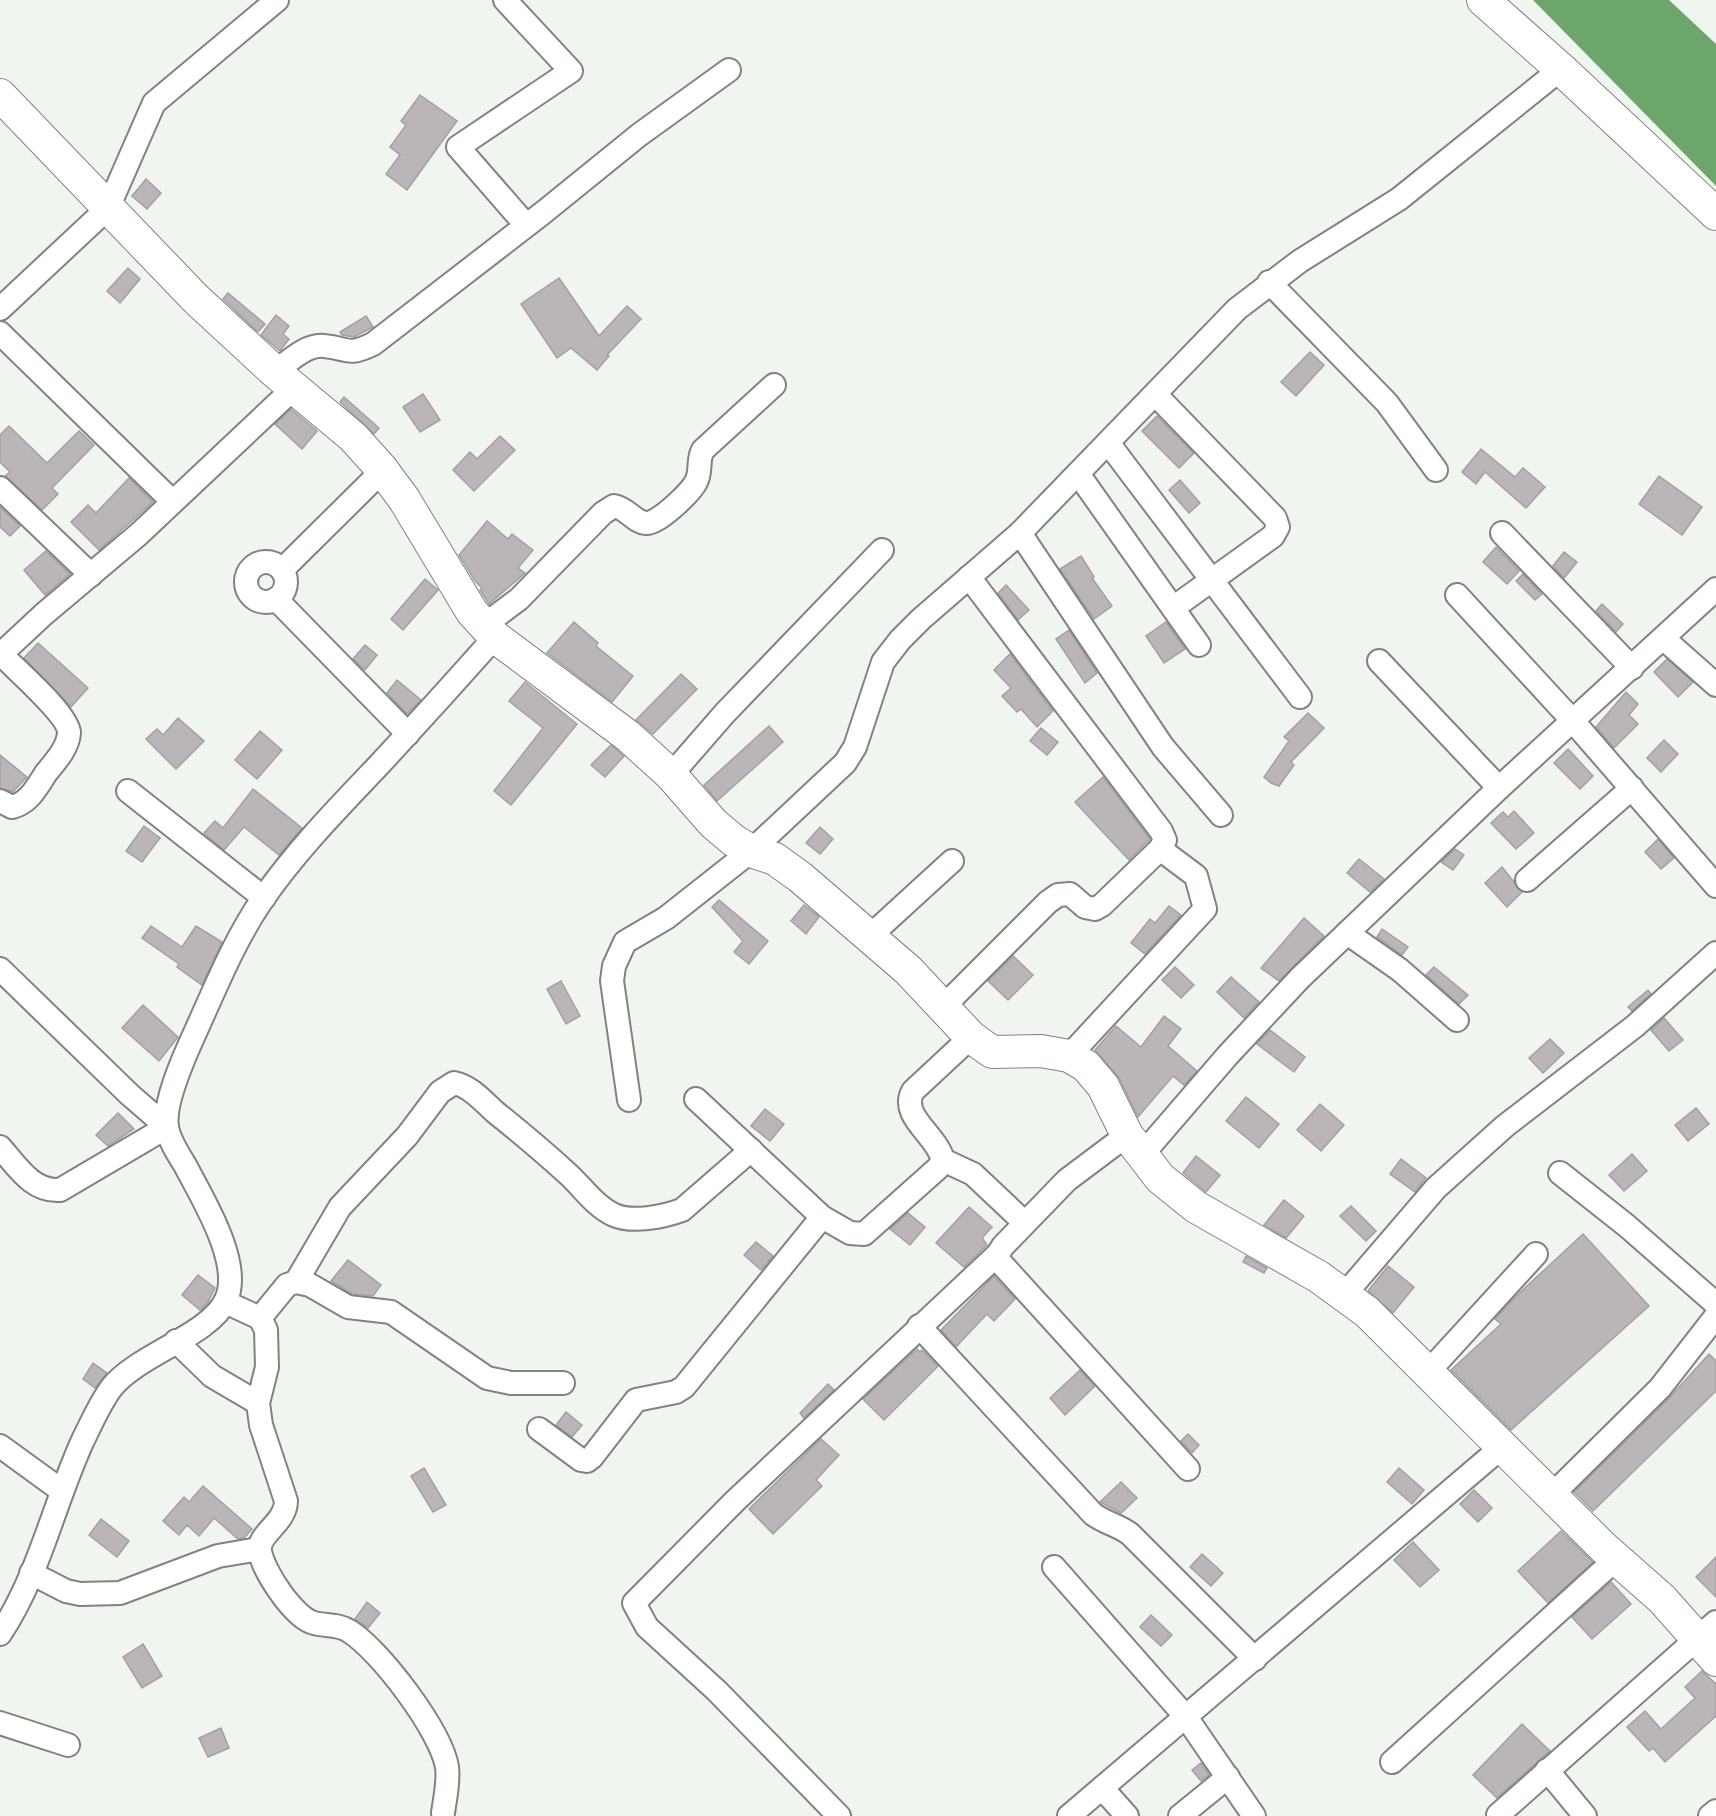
<svg xmlns="http://www.w3.org/2000/svg" width="1716" height="1816" viewBox="0 0 1716 1816" font-family="'Source Sans 3',sans-serif">
	<style>
		.water { fill: #6ca66a }
		.building { fill: #bcb5b8; stroke: #a59fa1; stroke-width: 1.5 }
		.lines { fill: none; stroke-linecap: round; stroke-linejoin: round }
		.street-casing { stroke: #7f847f; stroke-width: 26 }
		.secondary-casing { stroke: #7f847f; stroke-width: 34 }
		.street { stroke: #fff; stroke-width: 22 }
		.secondary { stroke: #fff; stroke-width: 32 }
	</style>
	<rect width="100%" height="100%" fill="#f0f5f0"/>
	<path class="water" d="M1533 0H1669L1716 44V186Z"/>
	<g class="building">
		<path d="M420 95 457 121 407 190 386 174 400 155 390 147 406 125 401 121Z"/>
		<path d="M146 179 161 193 147 209 132 196Z"/>
		<path d="M128 268 140 279 120 303 107 291Z"/>
		<path d="M559 278 599 336 627 306 641 319 607 355 609 356 597 370 571 348 557 358 521 304Z"/>
		<path d="M228 293 265 324 258 332 223 299Z"/>
		<path d="M276 315 289 326 283 334 289 339 280 351 261 335Z"/>
		<path d="M366 316 373 327 354 337 342 335 340 332Z"/>
		<path d="M1310 352 1324 365 1296 396 1281 382Z"/>
		<path d="M423 394 440 420 420 432 403 407Z"/>
		<path d="M344 397 379 428 374 434 340 402Z"/>
		<path d="M291 409 317 431 302 449 275 424Z"/>
		<path d="M1157 416 1194 453 1179 468 1142 431Z"/>
		<path d="M9 426 47 463 79 431 94 445 52 488 58 494 42 510 5 476 10 472 0 462V435Z"/>
		<path d="M500 436 515 450 474 491 453 470 470 452 477 459Z"/>
		<path d="M1481 449 1515 477 1523 468 1545 487 1526 508 1485 472 1476 484 1462 472Z"/>
		<path d="M1659 476 1702 507 1682 535 1639 504Z"/>
		<path d="M129 478 153 502 99 550 71 522 88 505 96 513Z"/>
		<path d="M1180 480 1200 503 1189 513 1169 490Z"/>
		<path d="M0 507 20 526 10 536 0 527Z"/>
		<path d="M487 521 508 539 512 534 533 550 518 568 525 573 489 604 480 590 482 588 475 581 459 555Z"/>
		<path d="M1496 547 1519 571 1507 584 1483 562Z"/>
		<path d="M46 551 70 574 45 595 24 570Z"/>
		<path d="M1564 552 1577 562 1564 578 1553 566Z"/>
		<path d="M1081 556 1094 577 1092 578 1112 606 1094 619 1060 569Z"/>
		<path d="M1523 574 1542 594 1535 600 1516 581Z"/>
		<path d="M425 579 438 590 403 630 391 619Z"/>
		<path d="M1006 585 1029 610 1018 620 998 593Z"/>
		<path d="M1602 604 1623 624 1616 632 1596 611Z"/>
		<path d="M574 622 598 643 596 646 633 676 612 702 547 653Z"/>
		<path d="M1166 622 1185 649 1164 663 1146 636Z"/>
		<path d="M1069 630 1097 673 1085 683 1056 639Z"/>
		<path d="M38 643 88 688 71 707 24 658Z"/>
		<path d="M365 645 377 655 365 670 353 659Z"/>
		<path d="M1010 654 1053 711 1037 727 1021 709 1017 712 1002 696 1011 688 994 670Z"/>
		<path d="M1667 659 1693 682 1678 697 1654 672Z"/>
		<path d="M681 674 697 689 653 734 636 720Z"/>
		<path d="M397 680 421 700 407 714 387 693Z"/>
		<path d="M525 682 577 724 511 805 494 791 543 728 509 701Z"/>
		<path d="M1626 692 1638 704 1629 715 1638 724 1614 748 1596 727Z"/>
		<path d="M1308 713 1324 728 1291 762 1294 765 1279 786 1271 783 1264 777 1289 741 1284 737Z"/>
		<path d="M178 718 204 741 176 769 146 739 157 729 163 735Z"/>
		<path d="M769 726 783 742 717 801 704 785Z"/>
		<path d="M1041 728 1058 742 1047 755 1030 741Z"/>
		<path d="M260 731 282 750 257 779 235 760Z"/>
		<path d="M1664 740 1678 754 1661 772 1647 758Z"/>
		<path d="M611 745 624 756 605 777 591 765Z"/>
		<path d="M1568 749 1593 776 1580 789 1554 763Z"/>
		<path d="M0 755 27 777 13 792 0 788Z"/>
		<path d="M1103 777 1150 839 1129 860 1075 802Z"/>
		<path d="M253 789 302 828 279 855 244 827 224 850 204 833 215 821 223 828Z"/>
		<path d="M1514 811 1534 833 1516 849 1491 823 1503 812 1508 817Z"/>
		<path d="M144 826 160 838 142 862 126 851Z"/>
		<path d="M820 827 833 839 820 854 806 843Z"/>
		<path d="M1658 839 1674 858 1661 869 1645 852Z"/>
		<path d="M1455 849 1464 855 1453 870 1441 862Z"/>
		<path d="M1359 859 1384 879 1370 892 1347 873Z"/>
		<path d="M1502 867 1522 892 1507 907 1485 883Z"/>
		<path d="M719 900 768 941 749 964 734 952 743 941 712 907Z"/>
		<path d="M804 905 819 917 806 934 791 921Z"/>
		<path d="M1169 906 1181 915 1145 954 1131 943 1150 919 1155 923Z"/>
		<path d="M1304 918 1324 936 1279 981 1261 968Z"/>
		<path d="M151 926 182 947 196 926 222 942 202 985 177 967 179 964 142 938Z"/>
		<path d="M1382 929 1408 947 1402 955 1377 937Z"/>
		<path d="M1013 956 1033 975 1008 1000 988 981Z"/>
		<path d="M1175 967 1194 985 1181 998 1162 980Z"/>
		<path d="M1434 967 1468 995 1459 1004 1426 975Z"/>
		<path d="M1231 977 1259 1002 1244 1018 1217 992Z"/>
		<path d="M561 981 580 1016 566 1024 547 989Z"/>
		<path d="M1648 990 1651 994 1632 1011 1628 1007Z"/>
		<path d="M143 1005 178 1037 159 1061 122 1028Z"/>
		<path d="M1164 1016 1181 1029 1168 1046 1197 1071 1184 1085 1173 1076 1138 1117 1119 1078 1095 1050 1116 1026 1141 1047Z"/>
		<path d="M1664 1018 1683 1040 1669 1051 1651 1030Z"/>
		<path d="M1270 1030 1305 1057 1294 1072 1257 1044Z"/>
		<path d="M1550 1039 1564 1053 1543 1073 1529 1058Z"/>
		<path d="M1246 1097 1279 1124 1259 1148 1226 1121Z"/>
		<path d="M1320 1104 1344 1125 1321 1151 1297 1130Z"/>
		<path d="M1696 1108 1709 1124 1688 1141 1675 1125Z"/>
		<path d="M765 1109 784 1124 770 1141 751 1126Z"/>
		<path d="M118 1113 134 1129 108 1146 96 1135Z"/>
		<path d="M1632 1154 1647 1171 1624 1191 1609 1175Z"/>
		<path d="M1196 1156 1220 1175 1206 1192 1183 1173Z"/>
		<path d="M1401 1159 1426 1178 1415 1192 1390 1174Z"/>
		<path d="M1284 1200 1304 1216 1286 1238 1264 1225Z"/>
		<path d="M1351 1206 1376 1231 1366 1241 1340 1216Z"/>
		<path d="M969 1207 992 1227 982 1238 987 1245 964 1267 936 1243Z"/>
		<path d="M908 1213 925 1227 910 1245 890 1229Z"/>
		<path d="M1583 1234 1649 1306 1511 1430 1451 1370 1501 1324 1495 1319 1512 1300Z"/>
		<path d="M756 1242 773 1256 761 1270 744 1255Z"/>
		<path d="M1246 1256 1267 1268 1264 1273 1243 1262Z"/>
		<path d="M348 1260 381 1285 373 1296 352 1294 331 1281Z"/>
		<path d="M1388 1266 1414 1287 1393 1313 1368 1291Z"/>
		<path d="M198 1275 215 1288 207 1304 200 1310 182 1295Z"/>
		<path d="M994 1276 1015 1299 994 1321 987 1314 956 1347 941 1330Z"/>
		<path d="M917 1349 920 1352 922 1350 938 1366 884 1420 863 1399Z"/>
		<path d="M1709 1354 1716 1361V1391L1593 1511 1574 1492 1670 1397Z"/>
		<path d="M93 1363 107 1373 95 1388 83 1379Z"/>
		<path d="M1080 1370 1095 1386 1065 1415 1050 1398Z"/>
		<path d="M828 1384 834 1390 804 1418 800 1413Z"/>
		<path d="M566 1412 582 1425 572 1437 556 1425Z"/>
		<path d="M1188 1434 1199 1445 1192 1453 1181 1441Z"/>
		<path d="M821 1439 839 1455 816 1480 822 1486 773 1534 749 1509Z"/>
		<path d="M424 1468 446 1505 433 1512 411 1476Z"/>
		<path d="M1399 1468 1424 1490 1412 1504 1387 1482Z"/>
		<path d="M1121 1482 1137 1498 1121 1513 1100 1502Z"/>
		<path d="M203 1486 252 1529 244 1538 238 1539 214 1518 199 1536 187 1525 179 1535 163 1521 184 1497 189 1502Z"/>
		<path d="M1474 1490 1492 1508 1478 1522 1460 1504Z"/>
		<path d="M101 1519 129 1541 117 1557 89 1535Z"/>
		<path d="M1561 1531 1593 1562 1548 1603 1518 1571Z"/>
		<path d="M1413 1542 1439 1570 1420 1587 1394 1560Z"/>
		<path d="M1202 1554 1223 1573 1211 1586 1190 1567Z"/>
		<path d="M1716 1557V1597L1696 1577Z"/>
		<path d="M1611 1582 1631 1604 1592 1639 1572 1617Z"/>
		<path d="M367 1602 380 1613 368 1628 355 1619Z"/>
		<path d="M1151 1615 1172 1635 1161 1646 1140 1627Z"/>
		<path d="M143 1644 162 1676 142 1688 123 1657Z"/>
		<path d="M1702 1671 1716 1684V1716L1665 1762 1653 1748 1649 1751 1627 1727 1645 1711 1661 1729 1695 1698 1685 1687Z"/>
		<path d="M1522 1724 1550 1751 1497 1798 1473 1775Z"/>
		<path d="M221 1728 229 1748 208 1757 199 1738Z"/>
		<path d="M1201 1763 1209 1775 1201 1781 1192 1770Z"/>
	</g>
	<g class="lines">
		<g class="street-casing">
			<g id="street">
				<path d="M505 0 571 71 458 147 526 225"/>
				<path d="M1269 282 1387 403 1436 470"/>
				<path d="M0 309 108 208 154 103 277 0"/>
				<path d="M0 333 172 501"/>
				<path d="M275 372C288 362 306 344 324 346 349 348 346 357 373 344L544 212 639 135 729 70"/>
				<path d="M1155 394 1275 518 1278 527 1273 536 1173 608"/>
				<path d="M1109 444 1300 697"/>
				<path d="M1079 475 1199 645"/>
				<path d="M0 488 91 575"/>
				<path d="M1020 533 1163 747 1221 815"/>
				<path d="M1502 533 1632 668"/>
				<circle cx="266" cy="582" r="20"/>
				<path d="M282 570 383 470"/>
				<path d="M1457 595 1572 720 1716 886"/>
				<path d="M276 599 408 734"/>
				<path d="M483 626 519 599 603 513 614 506C627 508 634 522 646 523 657 525 691 492 696 482 702 471 697 460 703 450L774 385"/>
				<path d="M1664 639 1716 685"/>
				<path d="M0 655 44 614 139 534 294 388"/>
				<path d="M1379 661 1499 788"/>
				<path d="M671 775 725 713 882 550"/>
				<path d="M128 791 264 898"/>
				<path d="M0 801 12 807C29 803 37 787 46 773 55 762 68 748 69 733 69 715 15 669 1 654"/>
				<path d="M1527 880 1632 788"/>
				<path d="M1347 933 1400 970 1457 1020"/>
				<path d="M870 936 952 861"/>
				<path d="M0 969 130 1095 167 1127 60 1190C32 1192 17 1166 0 1147"/>
				<path d="M944 1006 1048 902 1058 895 1070 894 1085 907 1095 909 1102 905 1160 849 1165 840 1161 831 969 577"/>
				<path d="M1069 1056 1205 909 1196 876 1160 849"/>
				<path d="M696 1099 822 1217 850 1233 864 1234 938 1168 943 1160C937 1135 899 1116 913 1091L971 1037"/>
				<path d="M629 1100 612 981 614 966 625 942 666 918 751 851 845 763 855 747 883 662 900 640 921 619 1020 533 1237 309 1300 261 1399 199 1561 69"/>
				<path d="M1127 1135 1067 1180 1003 1246 998 1254 999 1261 1188 1469"/>
				<path d="M1141 1156 1228 1055 1300 978 1499 788 1716 589"/>
				<path d="M943 1160 973 1174 1025 1223"/>
				<path d="M1560 1173 1627 1226 1716 1304"/>
				<path d="M296 1282 340 1207 407 1136 440 1092 454 1083C470 1086 483 1101 495 1112 520 1132 545 1153 569 1175 583 1188 596 1207 614 1215 632 1223 663 1217 682 1210L751 1150"/>
				<path d="M1345 1294 1436 1188 1505 1126 1635 1026 1716 953"/>
				<path d="M225 1302 260 1318 266 1330 267 1367 258 1403 261 1425 286 1501C286 1523 257 1534 260 1551 263 1571 294 1618 314 1623 325 1626 339 1624 349 1631 380 1650 441 1731 447 1767 449 1782 445 1798 443 1813"/>
				<path d="M260 1318 287 1285 296 1282 310 1285 348 1307 391 1312 487 1378 511 1383H563"/>
				<path d="M919 1326 1093 1514C1105 1523 1118 1525 1130 1534L1255 1659"/>
				<path d="M176 1341 212 1376 258 1403"/>
				<path d="M1429 1371 1536 1254"/>
				<path d="M539 1429 581 1460 587 1461 592 1457 636 1400 676 1392 684 1387 822 1217"/>
				<path d="M0 1446 62 1491"/>
				<path d="M1552 1495 1660 1388 1716 1316"/>
				<path d="M1054 1567 1186 1717 1254 1816"/>
				<path d="M31 1573 66 1591 80 1594 120 1593 218 1556 259 1549"/>
				<path d="M0 1634C39 1576 54 1503 83 1440 92 1422 100 1403 112 1387 139 1354 210 1335 226 1300 243 1263 202 1198 185 1165 178 1154 169 1140 167 1127 163 1103 184 1057 194 1035 215 989 234 941 262 900 295 852 337 809 377 767 417 724 456 681 495 637"/>
				<path d="M0 1723 68 1745"/>
				<path d="M1392 1762 1616 1559"/>
				<path d="M1547 1770 1585 1816"/>
				<path d="M1102 1788 1127 1816"/>
				<path d="M1498 1815 1716 1622"/>
				<path d="M839 1816 717 1691 647 1627 634 1603 735 1501 998 1254"/>
				<path d="M1069 1816 1503 1446"/>
				<path d="M1180 1816 1228 1777"/>
				<path d="M1710 1816 1716 1811"/>
			</g>
		</g>
		<g class="secondary-casing">
			<g id="secondary">
				<path d="M1483 0 1561 69 1716 214"/>
				<path d="M0 95 196 299 275 372 353 437 381 468 404 499 472 612 495 637 628 736 671 775 713 823 733 840 751 851 775 859 800 877 908 970 971 1037 992 1052 1041 1051 1069 1056 1086 1066 1103 1086 1127 1135 1160 1178 1196 1207 1319 1277 1367 1312 1603 1547 1662 1599 1716 1660"/>
			</g>
		</g>
		<use href="#street" class="street"/>
		<use href="#secondary" class="secondary"/>
	</g>
</svg>
